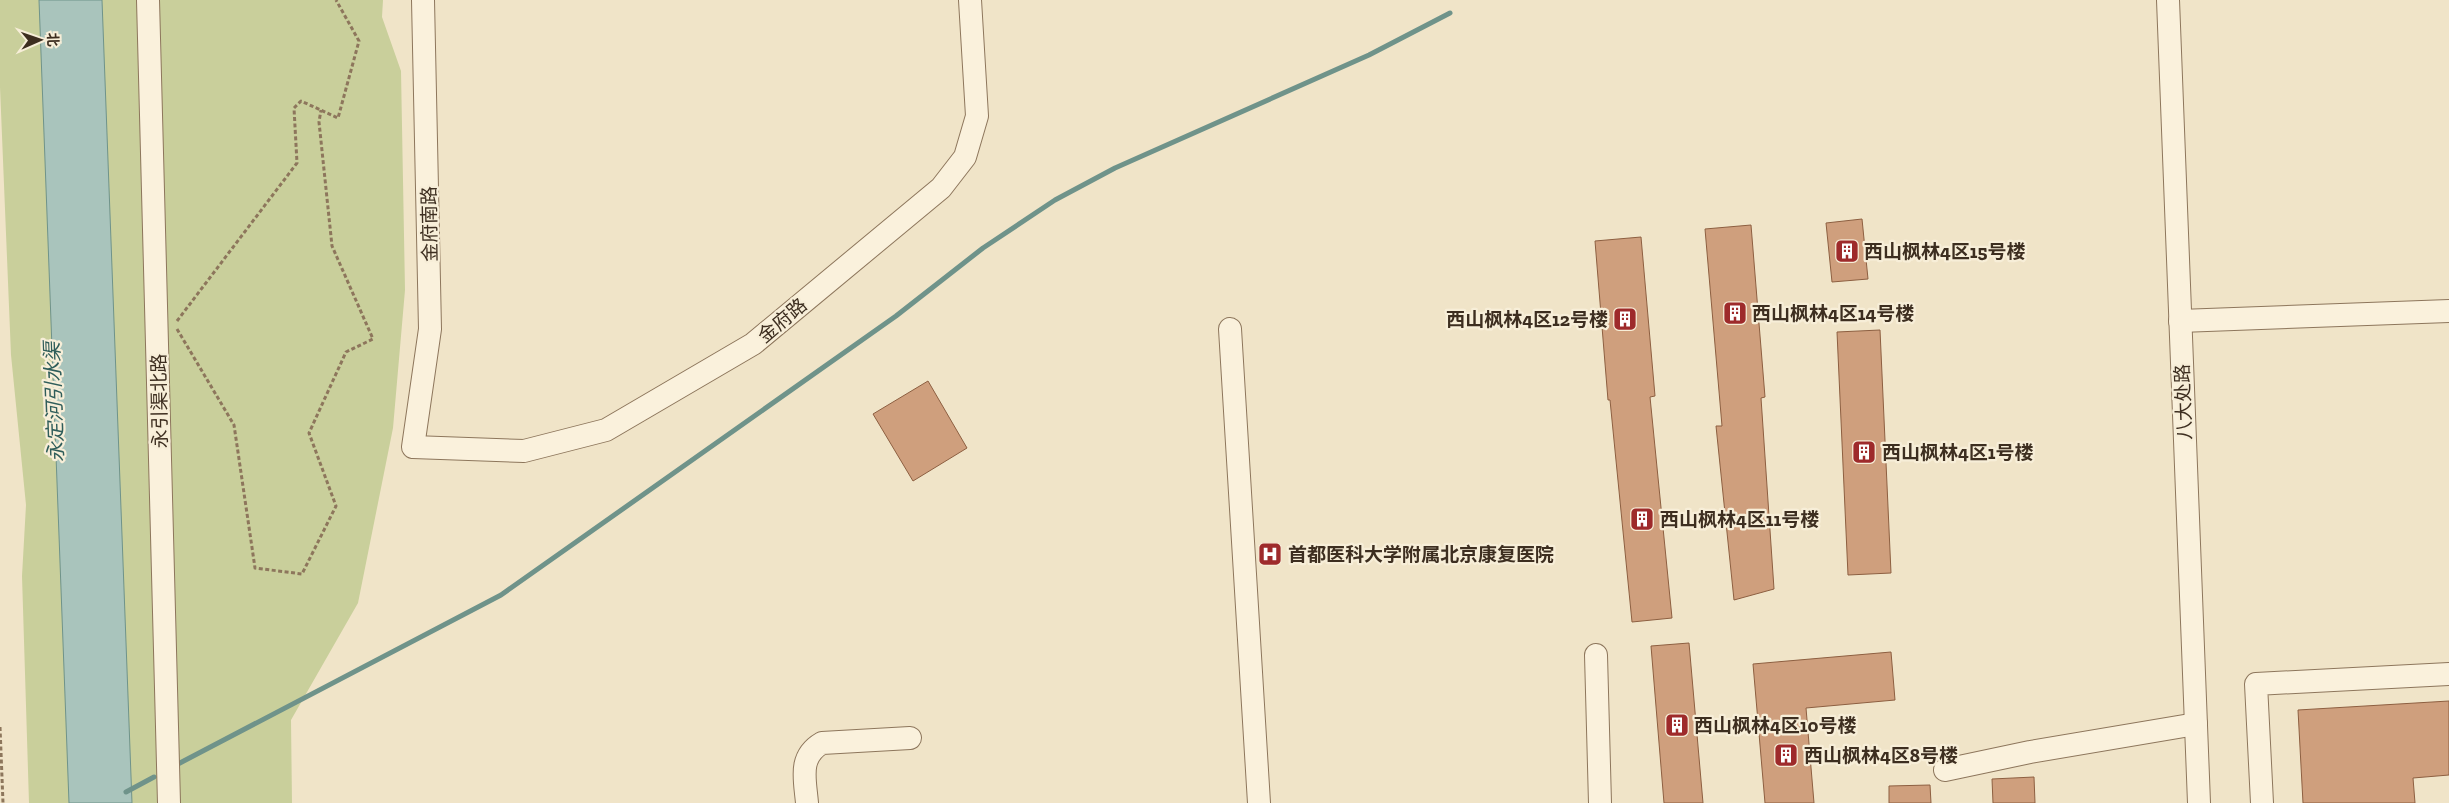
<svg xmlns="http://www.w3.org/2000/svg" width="2449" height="803" viewBox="0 0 2449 803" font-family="'Zilla Slab','Noto Sans SC',serif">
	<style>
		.green { fill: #c9cf9b }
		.water { fill: #a9c4bc; stroke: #6f938a }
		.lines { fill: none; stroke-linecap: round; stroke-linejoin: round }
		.stream { stroke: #6f938a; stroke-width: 5 }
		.building { fill: #cf9f7d; stroke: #8d5f41 }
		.minor-casing { stroke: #8d765c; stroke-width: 24 }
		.path { stroke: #8d765c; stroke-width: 3; stroke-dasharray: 4 2.5; stroke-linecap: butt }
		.minor { stroke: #faf1dc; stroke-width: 22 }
		.labels { text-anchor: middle; stroke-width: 4.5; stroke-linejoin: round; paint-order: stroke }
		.street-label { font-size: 19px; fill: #3d2e20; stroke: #f7eed8 }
		.poi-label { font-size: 19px; font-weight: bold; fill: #3d2e20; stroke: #f7eed8; text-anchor: start }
		.water-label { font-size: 20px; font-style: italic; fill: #2f5d5a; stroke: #f7eed8 }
	</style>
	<rect width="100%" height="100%" fill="#f0e4c8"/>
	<path class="green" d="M0 0H383L382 17 401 71 405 290 393 428 358 603 291 720 292 803H29L22 576 26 505 11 355 0 87Z"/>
	<path class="water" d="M39 0H102L132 803H69Z"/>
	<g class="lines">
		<g class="stream">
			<path d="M178 764 501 595 896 316 983 248 1055 200 1115 168 1369 55 1450 13"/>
			<path d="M126 792 154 777"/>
		</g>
	</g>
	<g class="building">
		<path d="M1862 219 1868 279 1832 282 1826 223Z"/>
		<path d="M1751 225 1765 397 1761 398 1774 589 1734 600 1716 426H1722L1705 229Z"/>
		<path d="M1641 237 1655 396 1650 397 1672 618 1632 622 1610 400H1608L1595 241Z"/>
		<path d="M1880 330 1891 573 1848 575 1837 332Z"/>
		<path d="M928 381 967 448 913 481 873 414Z"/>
		<path d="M1689 643 1703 803H1664L1651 646Z"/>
		<path d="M1891 652 1895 700 1806 708 1814 803H1765L1753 664Z"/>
		<path d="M2449 701V775L2413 778 2415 803H2303L2298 710Z"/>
		<path d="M2034 777 2035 803H1993L1992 779Z"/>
		<path d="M1930 785 1931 803H1889V786Z"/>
	</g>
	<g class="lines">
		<g class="minor-casing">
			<g id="minor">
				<path d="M148 0 169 803"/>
				<path d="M423 0 430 329 413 447 524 451 606 430 753 344 941 188 965 157 977 116 970 0"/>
				<path d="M2168 0 2199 803"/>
				<path d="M2180 321 2449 311"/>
				<path d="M1230 329 1259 803"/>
				<path d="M1596 655 1600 803"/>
				<path d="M1945 770 2030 752 2196 724"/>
				<path d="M807 803C805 779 798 757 822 743L910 738"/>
				<path d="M2262 803 2256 684 2449 674"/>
			</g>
		</g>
		<g class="path">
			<path d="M177 321 297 163 294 108 301 101 338 118 359 41 336 0"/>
			<path d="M177 329 234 425 255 568 302 574 336 506 309 433 346 352 373 339 332 246 319 122 321 110"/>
			<path d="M0 727 3 803"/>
		</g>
		<use href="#minor" class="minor"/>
	</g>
	<defs>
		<g id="building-square" transform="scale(1.25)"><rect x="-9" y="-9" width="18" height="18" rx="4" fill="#9e2a2b" stroke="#f7eed8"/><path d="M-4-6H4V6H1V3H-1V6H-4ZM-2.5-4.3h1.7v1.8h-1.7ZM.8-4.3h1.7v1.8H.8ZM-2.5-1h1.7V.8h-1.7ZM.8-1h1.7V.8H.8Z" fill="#fff"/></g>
		<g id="hospital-square" transform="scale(1.25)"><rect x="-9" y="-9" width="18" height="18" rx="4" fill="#9e2a2b" stroke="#f7eed8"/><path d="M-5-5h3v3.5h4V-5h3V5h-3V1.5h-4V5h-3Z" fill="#fff"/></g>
	</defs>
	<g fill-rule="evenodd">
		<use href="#building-square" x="1847" y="251"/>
		<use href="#building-square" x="1735" y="313"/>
		<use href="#building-square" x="1625" y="319"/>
		<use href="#building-square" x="1864" y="452"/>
		<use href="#building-square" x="1642" y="519"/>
		<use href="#hospital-square" x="1270" y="554"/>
		<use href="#building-square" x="1677" y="725"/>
		<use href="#building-square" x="1786" y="755"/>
	</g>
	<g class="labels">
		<g class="street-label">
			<text transform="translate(429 224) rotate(-91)" y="7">金府南路</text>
			<text transform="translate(782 320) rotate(-40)" y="7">金府路</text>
			<text transform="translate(159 401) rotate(-91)" y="7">永引渠北路</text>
			<text transform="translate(2183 402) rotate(-92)" y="7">八大处路</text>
		</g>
		<g class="poi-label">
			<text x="1864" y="258">西山枫林4区15号楼</text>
			<text x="1752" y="320">西山枫林4区14号楼</text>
			<text x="1608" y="326" text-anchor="end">西山枫林4区12号楼</text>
			<text x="1882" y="459">西山枫林4区1号楼</text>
			<text x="1660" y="526">西山枫林4区11号楼</text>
			<text x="1288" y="561">首都医科大学附属北京康复医院</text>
			<text x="1694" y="732">西山枫林4区10号楼</text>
			<text x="1804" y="762">西山枫林4区8号楼</text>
		</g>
		<g class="water-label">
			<text transform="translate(54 402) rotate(-92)" y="7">永定河引水渠</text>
		</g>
	</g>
	<g transform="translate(40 40) rotate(88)" stroke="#f7eed8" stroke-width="4" paint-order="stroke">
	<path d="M0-4L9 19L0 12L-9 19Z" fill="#3d2e20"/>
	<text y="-8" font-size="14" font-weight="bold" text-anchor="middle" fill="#3d2e20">北</text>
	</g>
</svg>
